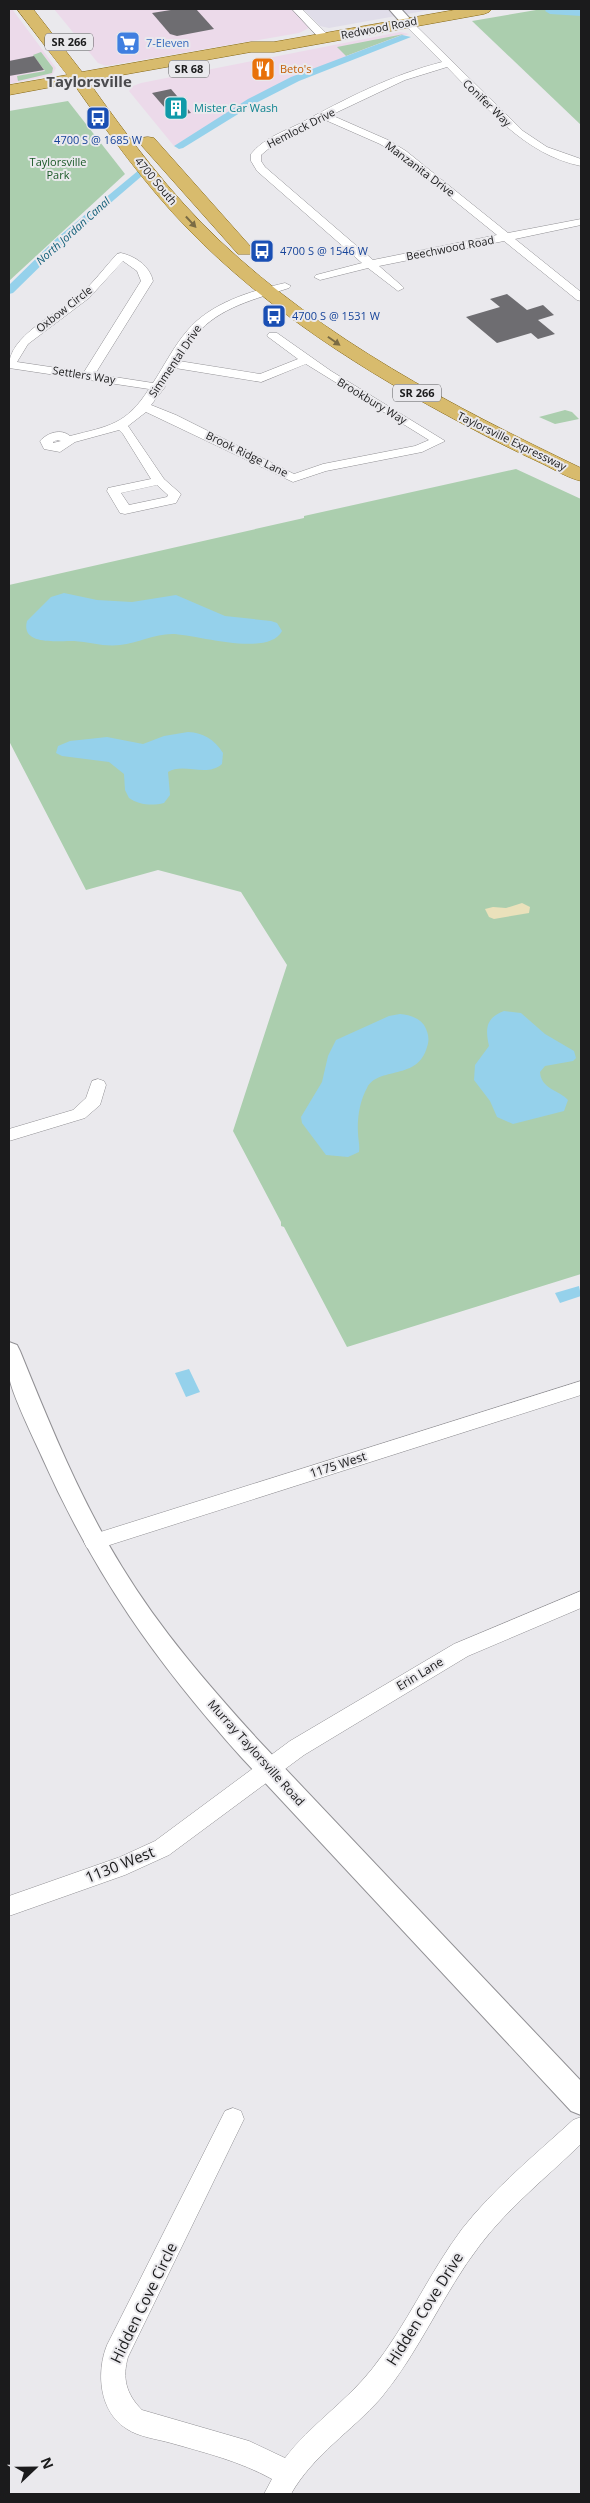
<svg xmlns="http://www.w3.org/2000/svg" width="590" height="2503" viewBox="0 0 590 2503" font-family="'Open Sans',sans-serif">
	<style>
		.commercial { fill: #ecdaea }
		.built { fill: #e0dde9 }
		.green { fill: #abceae }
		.sand { fill: #eae1bb }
		.water { fill: #95d1eb }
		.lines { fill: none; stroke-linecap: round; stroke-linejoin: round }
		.canal { fill: #95d1eb; fill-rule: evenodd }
		.building { fill: #6e6d71 }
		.minor-casing { stroke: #919094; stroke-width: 1 }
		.tertiary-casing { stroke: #919094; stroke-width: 2 }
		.primary-casing { stroke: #856612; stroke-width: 1 }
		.minor { fill: #fff; fill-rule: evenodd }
		.tertiary { fill: #fff; fill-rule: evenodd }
		.primary { fill: #d8bb6d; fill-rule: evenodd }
		.oneway { fill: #7a6b44 }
		.labels { text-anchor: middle; stroke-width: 4; stroke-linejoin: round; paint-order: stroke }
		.far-street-label { font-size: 11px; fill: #1b1b1c; stroke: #eae9ed }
		.shield { fill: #eae9ed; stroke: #59595b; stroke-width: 1 }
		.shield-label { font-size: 11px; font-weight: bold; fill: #1b1b1c }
		.far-shop-label { font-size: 11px; fill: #366cbe; stroke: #eae9ed; text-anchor: start }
		.far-food-label { font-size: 11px; fill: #c56008; stroke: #eae9ed; text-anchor: start }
		.far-culture-label { font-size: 11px; fill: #0d838f; stroke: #eae9ed; text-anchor: start }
		.far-transit-label { font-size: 11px; fill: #164399; stroke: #eae9ed; text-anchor: start }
		.far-park-label { font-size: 11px; fill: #1a5827; stroke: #eae9ed }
		.far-water-label { font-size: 11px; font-style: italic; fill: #0f5d77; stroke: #eae9ed }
		.street-label { font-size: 12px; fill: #1b1b1c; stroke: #eae9ed }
		.far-district-label { font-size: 15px; font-weight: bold; fill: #4a4a4d; stroke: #eae9ed }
		.near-street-label { font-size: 15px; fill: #1b1b1c; stroke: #eae9ed }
	</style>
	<rect width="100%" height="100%" fill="#eae9ed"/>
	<g class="commercial">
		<path d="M9 9H12L56 68 52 75 9 84Z"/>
		<path d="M54 9H291L309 28 299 33 106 66 98 63Z"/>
		<path d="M400 32 409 34 294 78 250 99 174 146 129 91 133 86 141 83Z"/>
	</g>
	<path class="built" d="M303 9H435L329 28 320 26Z"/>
	<g class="green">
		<path d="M542 9H581V125L472 21Z"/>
		<path d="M404 34 346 56 337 47Z"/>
		<path d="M41 52 53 68 52 73 18 81 17 76 45 71 33 55Z"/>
		<path d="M68 101 125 174 9 281V111Z"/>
		<path d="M565 410 572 412 579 419 555 424 539 417Z"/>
		<path d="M516 469 581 499V1274L347 1347 284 1227 281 1226V1222L233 1131 287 965 241 892 158 870 86 890 9 741V585L304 518V516Z"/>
	</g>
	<path class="sand" d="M522 903 530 907 529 913 494 919 489 917 485 909 493 907 506 908Z"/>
	<g class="water">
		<path d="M64 593 97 600 132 602 176 595 225 616 271 621 277 623 282 631C268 658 195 634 172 634 154 634 138 643 120 645 104 647 90 642 74 641 61 640 20 647 27 621L51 597Z"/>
		<path d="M188 732C204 733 214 739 223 753L222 764C206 778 184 762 168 772L170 795 164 803C152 806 139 805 129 798L125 790 124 774 109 762 62 756 56 753 58 746 70 741 107 737 143 744 164 736Z"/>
		<path d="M504 1011 521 1013 545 1034 574 1051 576 1058 573 1061 545 1066 540 1072C541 1089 559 1090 568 1100L564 1111 513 1124 497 1117 490 1101 474 1080 475 1065 489 1046C485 1028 486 1018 504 1011Z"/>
		<path d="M400 1014C409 1015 418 1017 424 1025 428 1032 430 1039 427 1047 418 1081 378 1066 367 1088 360 1100 357 1118 358 1133 358 1139 360 1145 359 1152L348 1157 326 1155 302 1123 301 1117 322 1082 328 1056 336 1040 389 1016Z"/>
		<path d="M579 1286 581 1296 560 1303 555 1293Z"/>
		<path d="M189 1369 200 1392 186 1397 175 1373Z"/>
	</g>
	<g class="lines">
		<g class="canal">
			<path d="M547 9 581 10V16L550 14 545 11Z"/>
			<path d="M402 35 411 37 299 81 256 103 183 148 179 149 174 146 248 99 291 77Z"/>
			<path d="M139 170 143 171V175L65 242 13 293 9 294V285L57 238Z"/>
		</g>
	</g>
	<g class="building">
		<path d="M177 9H196L214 29 177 36 170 34 152 13Z"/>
		<path d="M34 56 44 70 9 76V61Z"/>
		<path d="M171 89 183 103 191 113 172 116 152 93Z"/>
		<path d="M507 294 527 310 543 305 554 315 538 320 555 334 538 339 531 333 497 343 466 317 500 307 490 299Z"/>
	</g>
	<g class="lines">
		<g class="minor-casing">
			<g id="minor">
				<path d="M292 9H302L329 36V40H321Z"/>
				<path d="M404 20H410L523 131 547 147 581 159V166C523 154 487 107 447 67L405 80 331 115 388 140 406 151 508 233 581 219V225L515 239 581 292V301L577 300 504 241 379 266 402 286 404 288 398 291 368 268 320 280 314 277 316 275 362 263 257 171 251 161V154C263 139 282 132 299 124 345 99 391 75 442 62L404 24ZM323 119 380 144 398 155 497 235 373 260 265 167 261 161V155L273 145Z"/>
				<path d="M121 253C135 256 150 266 153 281L95 374 153 383C164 366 174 346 187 331 210 303 251 291 285 283L291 286 289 288C256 299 219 307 196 335 189 343 184 353 179 361L260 374 298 359 267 336 269 333H277L331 371 445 441 422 452 326 471 293 482 146 412 128 426 164 479 181 494 176 503 125 514 120 513 107 491 108 488 151 479 123 434 119 430 75 442 60 452 44 449 40 441C47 433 61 428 70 436 109 426 126 425 149 389L9 368C7 336 59 313 81 294 94 282 105 267 117 254ZM123 261 137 271 141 281 84 372 17 362 28 344 89 298ZM306 364 429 440 415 446 323 464 294 474 176 415 151 405 165 387 164 385 175 368 261 382ZM57 440 61 441 53 443V442ZM157 485 168 495 167 497 129 505 121 493Z"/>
				<path d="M98 1079 104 1081 106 1085 100 1105 85 1118 9 1141V1129L73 1110 86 1098 92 1081Z"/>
				<path d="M581 1381V1395L94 1550 87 1548 84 1542 87 1536 94 1534Z"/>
				<path d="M581 1591V1608L468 1656 304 1755 169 1855 125 1875 9 1916V1896L120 1857 155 1841 290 1741 454 1644Z"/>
				<path d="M233 2108 241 2111 244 2119 128 2357C122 2378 126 2394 142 2410L249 2441 285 2458C310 2425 346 2402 372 2369 407 2325 429 2273 462 2229 494 2188 535 2155 573 2120L581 2117V2144C547 2177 509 2207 480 2245 443 2293 420 2351 381 2398 352 2431 313 2455 291 2494H264L272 2479C239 2461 206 2453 171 2443 157 2439 139 2437 127 2429 99 2412 96 2372 107 2345L225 2111Z"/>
			</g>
		</g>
		<g class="tertiary-casing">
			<g id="tertiary">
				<path d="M389 9H401L413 22 411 25H403Z"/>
				<path d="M9 1342 17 1345 20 1351C50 1425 80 1499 122 1567 161 1631 210 1687 260 1742L581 2081V2115L571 2111 242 1758C156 1662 95 1576 42 1457 34 1439 11 1393 9 1376 8 1365 8 1353 9 1342Z"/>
			</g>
		</g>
		<g class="primary-casing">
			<g id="primary">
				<path d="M17 9H33L82 72 251 42H274L460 9H492L489 12 484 14 274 52H251L88 81C128 137 170 194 220 241 325 340 452 406 581 468V481C568 478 555 470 543 464 517 452 491 439 465 425 365 372 268 311 188 229 145 185 109 134 73 83L9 95V85L67 75Z"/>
				<path d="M148 137 154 138 250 246 253 250 250 254H238L142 146 140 142 142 138Z"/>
			</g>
		</g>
		<use href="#minor" class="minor"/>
		<use href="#tertiary" class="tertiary"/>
		<use href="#primary" class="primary"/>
	</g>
	<defs><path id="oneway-solid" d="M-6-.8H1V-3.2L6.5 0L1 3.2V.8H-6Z" transform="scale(1.25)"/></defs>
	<g class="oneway">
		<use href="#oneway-solid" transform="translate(191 222) rotate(47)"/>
		<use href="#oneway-solid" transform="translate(334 341) rotate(35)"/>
	</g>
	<defs>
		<g id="supermarket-square" transform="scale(1.25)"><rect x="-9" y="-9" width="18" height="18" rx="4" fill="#3f7fe0" stroke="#eae9ed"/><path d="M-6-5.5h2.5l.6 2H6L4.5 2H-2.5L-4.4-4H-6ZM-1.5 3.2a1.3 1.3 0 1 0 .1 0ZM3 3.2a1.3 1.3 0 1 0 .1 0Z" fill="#fff"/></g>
		<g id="restaurant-square" transform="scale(1.25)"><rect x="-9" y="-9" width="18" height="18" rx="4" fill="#e8710a" stroke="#eae9ed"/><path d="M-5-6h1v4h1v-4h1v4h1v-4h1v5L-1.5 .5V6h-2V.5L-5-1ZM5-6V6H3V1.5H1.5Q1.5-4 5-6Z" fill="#fff"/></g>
		<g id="building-square" transform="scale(1.25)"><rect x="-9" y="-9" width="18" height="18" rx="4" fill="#0f9aa8" stroke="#eae9ed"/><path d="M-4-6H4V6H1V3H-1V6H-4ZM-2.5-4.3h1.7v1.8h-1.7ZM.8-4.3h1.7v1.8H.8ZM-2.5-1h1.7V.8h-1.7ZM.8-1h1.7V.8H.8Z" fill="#fff"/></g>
		<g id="bus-square" transform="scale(1.25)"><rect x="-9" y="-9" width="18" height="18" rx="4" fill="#1a4fb4" stroke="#eae9ed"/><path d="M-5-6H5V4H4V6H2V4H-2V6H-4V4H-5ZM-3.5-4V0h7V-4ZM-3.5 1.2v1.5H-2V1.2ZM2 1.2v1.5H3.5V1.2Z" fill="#fff"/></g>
	</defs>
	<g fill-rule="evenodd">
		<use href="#supermarket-square" x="128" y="43"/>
		<use href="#restaurant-square" x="263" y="69"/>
		<use href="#building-square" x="176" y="108"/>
		<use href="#bus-square" x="98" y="118"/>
		<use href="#bus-square" x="262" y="251"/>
		<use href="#bus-square" x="274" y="316"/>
	</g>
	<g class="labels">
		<g class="far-street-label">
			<text transform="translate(379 28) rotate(-11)" y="4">Redwood Road</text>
			<text transform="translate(487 103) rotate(44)" y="4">Conifer Way</text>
			<text transform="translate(301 128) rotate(-27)" y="4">Hemlock Drive</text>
			<text transform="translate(420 169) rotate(37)" y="4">Manzanita Drive</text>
			<text transform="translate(156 181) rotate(50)" y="4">4700 South</text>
			<text transform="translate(450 248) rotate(-11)" y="4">Beechwood Road</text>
			<text transform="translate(64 309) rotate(-38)" y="4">Oxbow Circle</text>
			<text transform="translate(175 361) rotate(-56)" y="4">Simmental Drive</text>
			<text transform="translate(84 375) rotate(9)" y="4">Settlers Way</text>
			<text transform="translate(372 401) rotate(31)" y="4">Brookbury Way</text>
			<text transform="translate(512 441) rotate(26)" y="4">Taylorsville Expressway</text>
			<text transform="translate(247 454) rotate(26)" y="4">Brook Ridge Lane</text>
		</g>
		<g class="shield">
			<rect x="45" y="33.5" width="48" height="17" rx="4"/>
			<rect x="169" y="60.5" width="40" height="17" rx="4"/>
			<rect x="393" y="384.5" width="48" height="17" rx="4"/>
		</g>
		<g class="shield-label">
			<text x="69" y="46">SR 266</text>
			<text x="189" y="73">SR 68</text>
			<text x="417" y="397">SR 266</text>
		</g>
		<g class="far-shop-label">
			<text x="146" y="47">7-Eleven</text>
		</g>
		<g class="far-food-label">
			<text x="280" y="73">Beto's</text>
		</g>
		<g class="far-culture-label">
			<text x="194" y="112">Mister Car Wash</text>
		</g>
		<g class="far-transit-label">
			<text x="98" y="144" text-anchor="middle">4700 S @ 1685 W</text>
			<text x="280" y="255">4700 S @ 1546 W</text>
			<text x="292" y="320">4700 S @ 1531 W</text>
		</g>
		<g class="far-park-label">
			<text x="58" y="166">Taylorsville<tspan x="58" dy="13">Park</tspan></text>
		</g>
		<g class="far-water-label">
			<text transform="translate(73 231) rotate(-42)" y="4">North Jordan Canal</text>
		</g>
		<g class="street-label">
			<text transform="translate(338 1465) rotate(-18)" y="4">1175 West</text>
			<text transform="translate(420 1674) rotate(-31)" y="4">Erin Lane</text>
			<text transform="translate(256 1753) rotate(48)" y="4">Murray Taylorsville Road</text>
		</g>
		<g class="far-district-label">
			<text x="89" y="87">Taylorsville</text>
		</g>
		<g class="near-street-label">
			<text transform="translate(120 1865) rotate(-22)" y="5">1130 West</text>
			<text transform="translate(144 2303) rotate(-64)" y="5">Hidden Cove Circle</text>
			<text transform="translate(425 2309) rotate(-58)" y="5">Hidden Cove Drive</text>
		</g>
	</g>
	<rect width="590" height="2503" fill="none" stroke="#1b1b1c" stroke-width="20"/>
	<g transform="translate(35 2468) rotate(68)" stroke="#eae9ed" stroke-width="4" paint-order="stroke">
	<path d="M0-4L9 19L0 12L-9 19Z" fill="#1b1b1c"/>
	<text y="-8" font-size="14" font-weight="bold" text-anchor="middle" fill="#1b1b1c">N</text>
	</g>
</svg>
